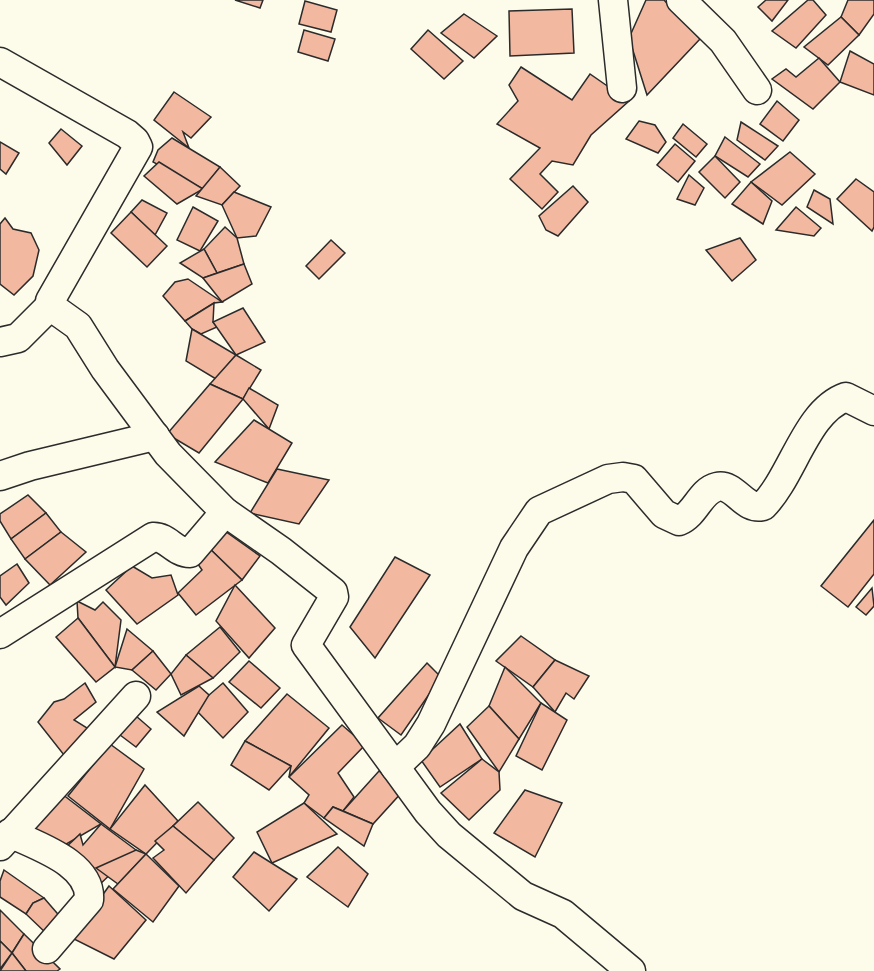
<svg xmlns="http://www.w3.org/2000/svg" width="874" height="971" viewBox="0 0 874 971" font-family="Overpass,sans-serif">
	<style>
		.building { fill: #f2b8a0; stroke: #2b2b2b; stroke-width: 1.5 }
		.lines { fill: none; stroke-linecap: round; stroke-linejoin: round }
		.minor-casing { stroke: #2b2b2b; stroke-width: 31 }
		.minor { stroke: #fdfbea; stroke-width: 28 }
	</style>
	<rect width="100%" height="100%" fill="#fdfbea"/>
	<g class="building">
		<path d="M235 0H263L260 8Z"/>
		<path d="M646 0H664L700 39 647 95 629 38Z"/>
		<path d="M766 0H788L772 21 758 7Z"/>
		<path d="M808 0H813L826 15 796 48 772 31Z"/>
		<path d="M848 0H874V14L859 35 841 17Z"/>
		<path d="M305 1 337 10 331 32 299 24Z"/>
		<path d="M572 9 574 53 510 56 509 11Z"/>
		<path d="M464 14 497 36 474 58 441 33Z"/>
		<path d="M841 17 859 35 828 65 804 47Z"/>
		<path d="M304 30 335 39 328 61 298 52Z"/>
		<path d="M428 30 463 61 444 79 411 49Z"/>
		<path d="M850 51 874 64V95L840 82Z"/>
		<path d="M819 58 840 82 813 109 772 79 786 69 796 77Z"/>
		<path d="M521 67 572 100 590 74 629 101 591 135 573 165 552 161 540 174 558 192 542 209 510 179 540 148 497 124 518 101 509 85Z"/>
		<path d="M174 92 211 117 191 138 183 132 189 148 154 120Z"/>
		<path d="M777 101 799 120 783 141 760 124Z"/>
		<path d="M639 121 655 125 666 142 658 153 626 139Z"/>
		<path d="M741 122 778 146 765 160 737 140Z"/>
		<path d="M683 124 707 144 696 157 673 138Z"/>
		<path d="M61 129 82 146 67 165 49 143Z"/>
		<path d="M725 137 760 164 748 177 715 156Z"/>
		<path d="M172 138 220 167 203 189 153 162 158 150Z"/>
		<path d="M0 142 19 153 6 174 0 169Z"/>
		<path d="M675 144 695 161 678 182 657 165Z"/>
		<path d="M790 152 815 174 782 205 751 182Z"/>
		<path d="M715 156 740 182 725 198 699 172Z"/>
		<path d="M159 162 203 189 177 204 144 176Z"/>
		<path d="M220 167 240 186 222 205 196 196Z"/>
		<path d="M689 175 704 188 695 205 677 199Z"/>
		<path d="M856 179 874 192V227L872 231 837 199Z"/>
		<path d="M751 182 772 201 763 224 732 204Z"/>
		<path d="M573 186 588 202 558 236 546 230 539 216Z"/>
		<path d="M814 190 830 199 833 224 807 207Z"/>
		<path d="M234 192 271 207 256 236 237 238 222 205Z"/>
		<path d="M142 200 167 213 155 235 131 212Z"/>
		<path d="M193 207 218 221 200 251 177 240Z"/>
		<path d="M796 207 821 228 814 236 776 230Z"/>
		<path d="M131 212 167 246 147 267 111 233Z"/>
		<path d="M5 218 13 229 31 233 39 250 33 276 14 295 0 284V224Z"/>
		<path d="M225 227 237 238 244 264 217 273 204 249Z"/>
		<path d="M740 238 756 260 732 281 706 250Z"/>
		<path d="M331 240 345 253 319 279 306 266Z"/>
		<path d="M204 249 217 273 203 278 180 263Z"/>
		<path d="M244 264 252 284 222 302 203 278Z"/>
		<path d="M188 279 222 302 214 303 185 321 163 296 175 282Z"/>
		<path d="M214 303 213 322 217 327 201 334 192 329 185 321Z"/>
		<path d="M243 308 265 342 236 355 213 322Z"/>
		<path d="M192 329 236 355 216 379 186 361Z"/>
		<path d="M236 355 261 370 243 399 210 384Z"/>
		<path d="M210 384 243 399 199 453 167 434Z"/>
		<path d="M249 388 278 405 269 429 243 399Z"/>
		<path d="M254 420 292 443 268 483 215 462Z"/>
		<path d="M277 469 329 480 299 524 250 513Z"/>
		<path d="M28 495 46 513 11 539 0 521V514Z"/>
		<path d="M46 513 61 532 25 559 11 539Z"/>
		<path d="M874 520V574L848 607 821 586Z"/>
		<path d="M222 529 260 556 242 580 207 546Z"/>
		<path d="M61 532 86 552 50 585 25 559Z"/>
		<path d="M207 546 242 580 196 615 178 593 202 570 193 557Z"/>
		<path d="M395 557 430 575 375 658 350 627Z"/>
		<path d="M17 564 29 583 6 605 0 597V576Z"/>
		<path d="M132 566 152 578 171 575 178 595 137 624 106 590Z"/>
		<path d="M235 585 275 628 249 658 216 621Z"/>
		<path d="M872 588 874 606 866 615 856 607Z"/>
		<path d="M77 601 95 610 103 602 121 620 115 667 78 618Z"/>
		<path d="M78 618 115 667 96 682 56 637Z"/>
		<path d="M220 627 240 652 213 678 186 655Z"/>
		<path d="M127 629 153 651 132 670 115 667Z"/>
		<path d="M521 636 555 660 533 687 496 661Z"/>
		<path d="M153 651 171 674 156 690 132 670Z"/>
		<path d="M186 655 213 678 181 695 171 674Z"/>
		<path d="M555 660 589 676 574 699 566 693 555 712 533 687Z"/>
		<path d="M249 661 280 688 261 708 229 682Z"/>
		<path d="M427 663 441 677 401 735 378 718Z"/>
		<path d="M505 667 541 703 519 739 489 706Z"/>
		<path d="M85 683 96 702 74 720 92 731 64 755 38 722 54 702 64 699Z"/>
		<path d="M223 683 248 712 223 738 194 708Z"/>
		<path d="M199 686 209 695 184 736 157 712Z"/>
		<path d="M287 694 329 728 289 777 291 766 245 741Z"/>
		<path d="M541 703 567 720 542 770 516 756Z"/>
		<path d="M489 706 519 739 499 772 467 727Z"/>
		<path d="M136 716 151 729 136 747 120 735Z"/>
		<path d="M460 724 482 759 440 787 421 760Z"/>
		<path d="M342 725 365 745 338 773 354 797 343 811 333 807 324 818 304 803 309 795 289 777Z"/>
		<path d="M245 741 291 766 269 790 231 765Z"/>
		<path d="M110 744 144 769 110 829 68 796Z"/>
		<path d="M482 759 499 772 500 790 469 820 441 793Z"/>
		<path d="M379 771 403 791 373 824 343 811Z"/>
		<path d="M145 785 178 821 146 854 110 829Z"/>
		<path d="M525 790 562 803 535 857 494 833Z"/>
		<path d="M62 794 101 824 56 850 24 828Z"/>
		<path d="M198 802 234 838 214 860 173 826Z"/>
		<path d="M304 803 337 834 272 863 257 832Z"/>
		<path d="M333 807 373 824 364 846 324 818Z"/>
		<path d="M101 824 136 850 97 887 63 850 80 834 83 845Z"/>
		<path d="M173 826 214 860 186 893 153 858 164 850 155 841Z"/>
		<path d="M338 847 368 874 348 907 307 877Z"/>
		<path d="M136 850 146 854 118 884 96 868Z"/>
		<path d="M254 852 297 879 269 911 233 877Z"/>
		<path d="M146 854 179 886 153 922 113 889Z"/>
		<path d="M4 870 44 898 33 903 26 914 0 897V881Z"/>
		<path d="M109 886 146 920 114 959 72 938Z"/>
		<path d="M44 898 63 920 48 935 26 914 33 903Z"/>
		<path d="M0 910 24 934 12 953 0 941Z"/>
		<path d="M24 934 60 969 57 971H26L12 953Z"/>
		<path d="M0 941 12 953 0 969Z"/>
		<path d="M12 953 26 971H0Z"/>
	</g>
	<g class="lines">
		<g class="minor-casing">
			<g id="minor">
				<path d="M613 0 622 88"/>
				<path d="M681 0 723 41 757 90"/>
				<path d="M0 62 127 134 135 141 138 147 50 301V306L78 326 105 369 168 454 225 512 281 551 333 592 334 597 306 645 428 812 449 835 523 896 563 914 631 971"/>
				<path d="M0 342 18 338 50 306"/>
				<path d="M0 476 30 466 155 436"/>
				<path d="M0 634 153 537C167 536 175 553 190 553L225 512"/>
				<path d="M395 767 417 746 431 724 514 548 539 511 608 479 623 477 634 479 664 514 679 521C696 514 700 491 717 487 735 483 744 511 763 506 793 476 806 411 846 397L874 411"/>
				<path d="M10 833C36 846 92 863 89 900L47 949"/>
				<path d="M0 846 136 696"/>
			</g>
		</g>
		<use href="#minor" class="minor"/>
	</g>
</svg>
